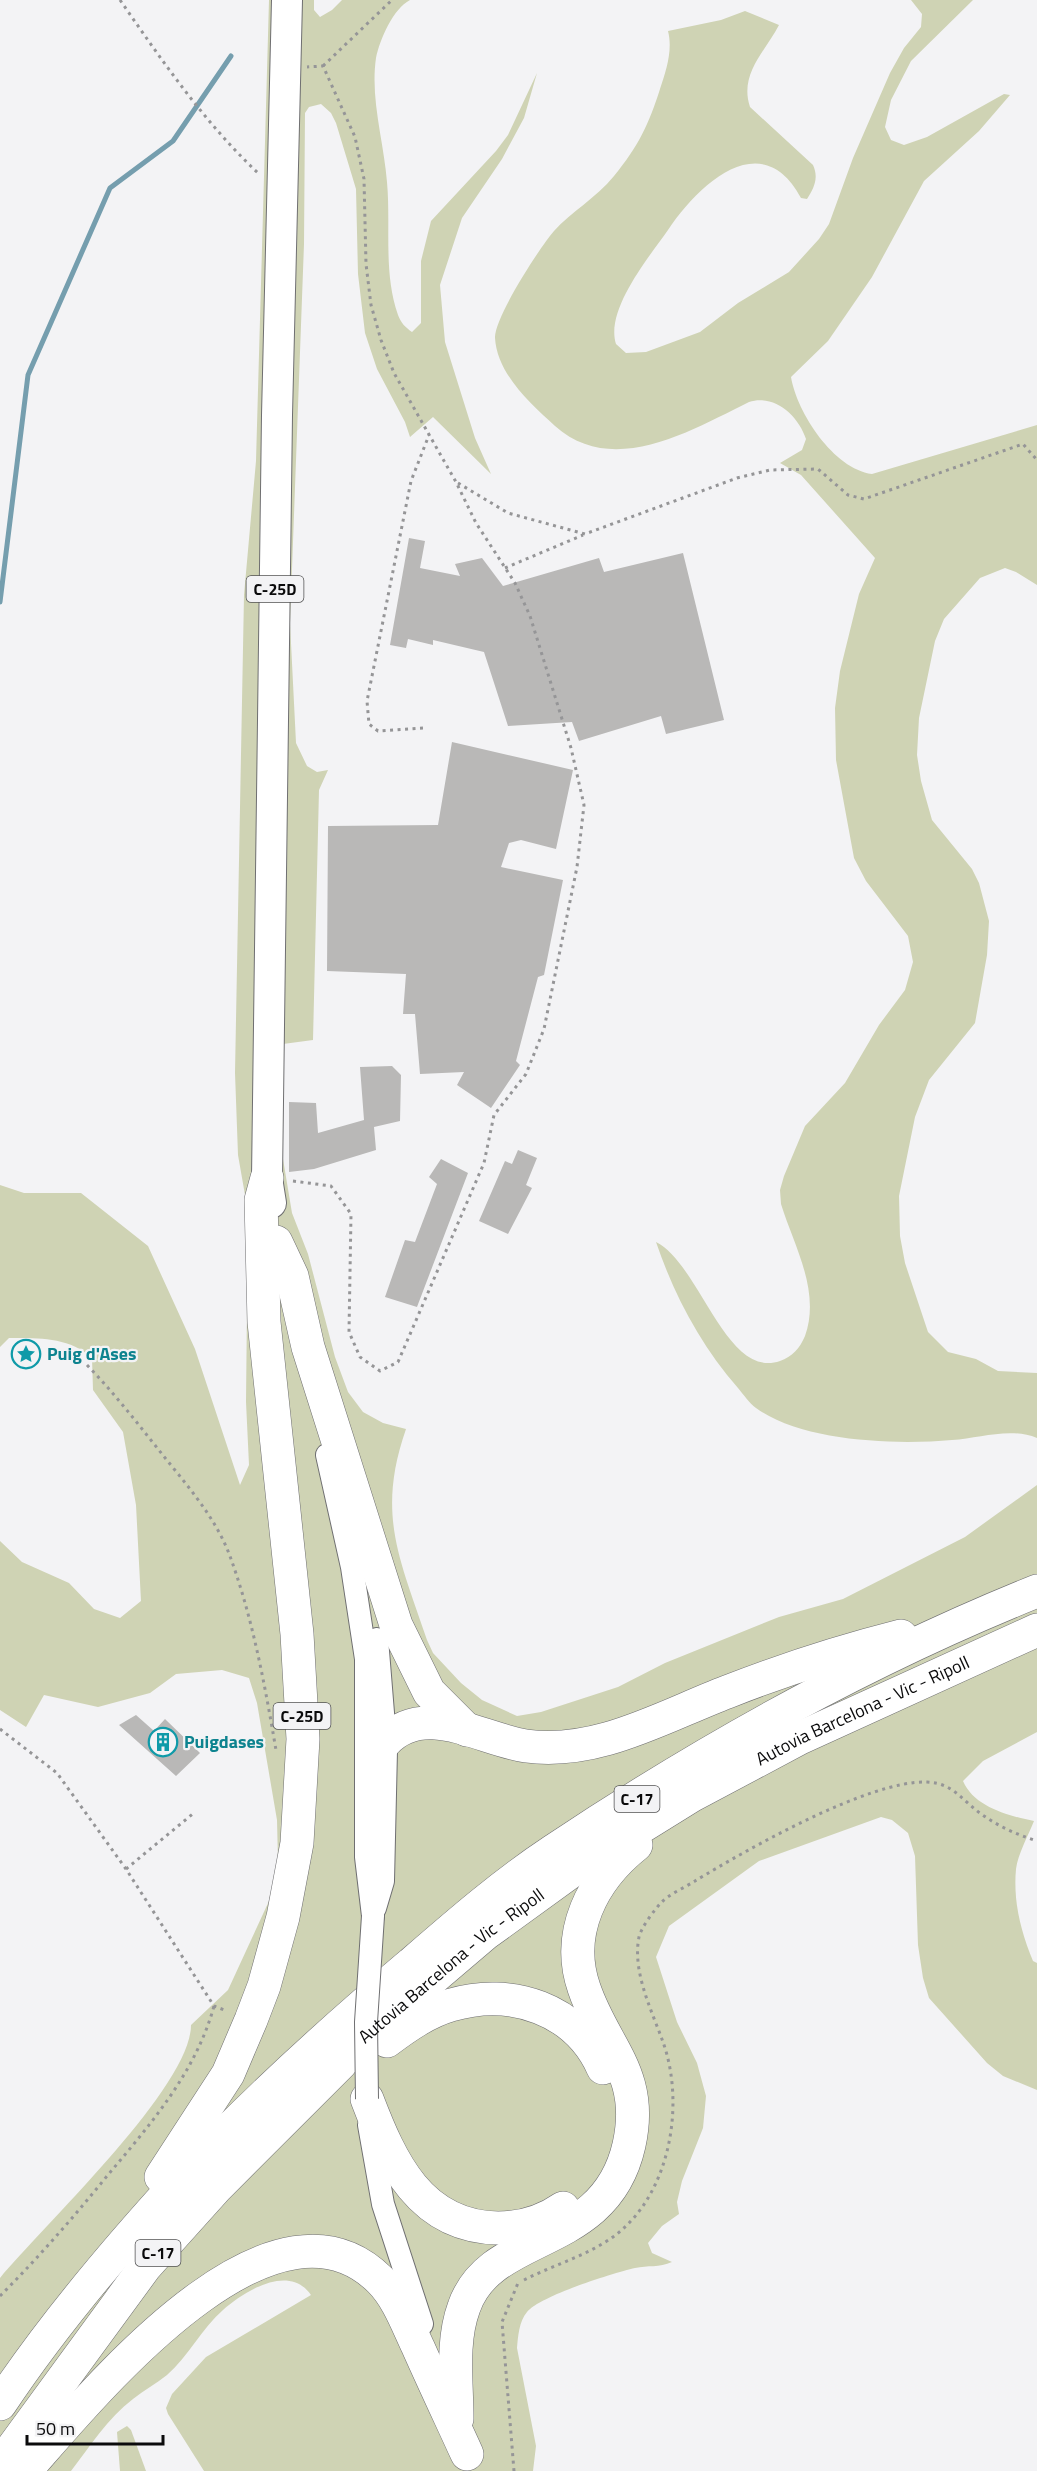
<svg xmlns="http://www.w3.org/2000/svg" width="1037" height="2471" viewBox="0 0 1037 2471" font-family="'Titillium Web',sans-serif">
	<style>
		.green { fill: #cfd3b4 }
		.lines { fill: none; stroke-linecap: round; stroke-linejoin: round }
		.stream { stroke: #759eae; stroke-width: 5 }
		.building { fill: #b9b8b7 }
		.minor-casing { stroke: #6f6f71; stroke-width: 24 }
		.major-casing { stroke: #6f6f71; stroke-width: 32 }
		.highway-casing { stroke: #6f6f71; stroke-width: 34 }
		.path { stroke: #959597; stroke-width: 3; stroke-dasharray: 3 4.5; stroke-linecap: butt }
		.minor { stroke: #fff; stroke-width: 22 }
		.major { stroke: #fff; stroke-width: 30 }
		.highway { stroke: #fff; stroke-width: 33 }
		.minor-bridge-casing { stroke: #6f6f71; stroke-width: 24; stroke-linecap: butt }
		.minor-bridge { stroke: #fff; stroke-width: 22 }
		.labels { text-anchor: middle; stroke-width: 4.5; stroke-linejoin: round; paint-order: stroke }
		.shield { fill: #f3f3f5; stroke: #515152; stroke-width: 1.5 }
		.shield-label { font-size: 16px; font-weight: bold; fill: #0b0b0c }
		.culture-label { font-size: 18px; font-weight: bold; fill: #0d838f; stroke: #f3f3f5; text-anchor: start }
		.street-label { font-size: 18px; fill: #0b0b0c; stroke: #f3f3f5 }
	</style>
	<rect width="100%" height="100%" fill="#f3f3f5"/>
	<g class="green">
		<path d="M269 0H314V10L320 17 332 10 342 0H410C393 9 380 39 376 58 370 99 384 142 387 182 391 226 383 272 398 315 401 323 405 327 412 332L421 323V261L431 221 496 151 508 135 537 73 524 118 502 159 462 218 440 285 445 342 475 438 491 474 433 417 410 437 405 422 377 369 365 333 358 274 356 189 336 123 331 113 321 104 309 107 305 113 304 244 290 623 296 743 307 766 317 772 328 770 319 790 313 1040 283 1044 280 1141 292 1213 308 1254 335 1357 348 1392 363 1412 383 1423 406 1429C376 1515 400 1559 427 1640L433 1653 461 1683 482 1700 517 1716 541 1712 618 1687 665 1663 779 1617 843 1599 965 1537 1037 1485V1732L983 1761 963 1781C974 1807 1009 1816 1034 1821 1028 1836 1018 1854 1016 1869 1013 1902 1021 1932 1033 1961L1037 1963V2090L1003 2076 987 2063 929 1998 923 1978 918 1945 915 1856 908 1833 892 1820 881 1817 759 1861 669 1926 656 1957 677 2022 697 2063 706 2096 703 2128 682 2181 677 2202 679 2214 662 2226 648 2243 652 2253 672 2262C659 2268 648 2265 635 2268 613 2273 540 2296 527 2312 519 2321 518 2337 517 2348L536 2446 533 2471H204L168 2414 166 2408 172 2394 206 2357 311 2295C289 2263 245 2291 223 2310 202 2328 188 2357 167 2375 156 2384 144 2390 133 2399 108 2418 90 2446 71 2471H0V2278C43 2226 191 2087 191 2025L228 1990 269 1901 278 1862 277 1820 257 1703 249 1678 222 1670 176 1674 150 1693 98 1707 44 1695 26 1727 0 1710V1541L22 1562 69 1583 94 1609 120 1618 141 1601 136 1505 123 1432 93 1390 92 1358C69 1337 39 1338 9 1338L0 1347V1185L24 1193H81L148 1246 195 1349 240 1485 249 1465 246 1402 248 1212 238 1155 235 1073 244 595 256 461Z"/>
		<path d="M911 0H973L911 61 891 100 885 127 891 140 904 145 927 137 1004 94 1010 95 979 131 924 181 872 277 828 341 791 377C797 413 834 469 872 474L1037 425V585L1016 572 1005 568 980 578 944 619 935 641 919 718 917 755 921 781 932 820 972 869 979 883 989 921 987 955 975 1023 929 1080 915 1117 899 1196 900 1236 905 1263 928 1332 948 1352 976 1359 998 1371 1037 1373V1438C1010 1427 980 1438 952 1440 896 1445 802 1442 756 1408 749 1403 744 1395 738 1388 701 1346 674 1295 656 1242 700 1264 726 1380 780 1361 792 1357 800 1348 805 1336 821 1291 794 1246 781 1204L780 1190 784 1176 805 1126 845 1083 879 1025 905 990 913 962 908 936 866 881 854 858 836 760 835 708 840 671 859 594 875 558 801 475 780 463 802 450 806 439C798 415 774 394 749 402 692 430 613 478 555 426 531 404 497 374 495 338 494 318 540 247 554 231 571 212 596 198 614 176 638 147 649 124 660 89 666 71 673 50 668 31L721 20 745 11 779 25C765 52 739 74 750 107L813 165C819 178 814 188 807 199L801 198C762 125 699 184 668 230 649 257 605 310 616 344L626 353 646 352 700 332 738 303 789 272 819 239 829 224 853 158 890 73 904 48 921 27 922 14Z"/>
		<path d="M127 2426 131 2430 146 2471H120L117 2432Z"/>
	</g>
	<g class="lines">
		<path class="stream" d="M0 602 28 375 110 188 173 141 231 56"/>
	</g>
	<g class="building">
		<path d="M409 538 425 541 420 568 460 576 455 564 482 558 503 586 599 558 604 572 683 553 724 720 666 734 661 716 579 741 572 722 508 726 484 652 433 640V645L408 639 406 648 390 645Z"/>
		<path d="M452 742 573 770 556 849 521 840 509 843 501 867 563 880 544 975 538 977 516 1061 520 1065 491 1108 457 1085 464 1072 420 1074 415 1014H403L406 974 327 971 328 826 438 825Z"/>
		<path d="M392 1066 401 1075 400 1121 374 1127 376 1150 314 1169 289 1172V1102L316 1103 318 1133 364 1120 360 1067Z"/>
		<path d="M518 1150 537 1158 526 1185 532 1188 508 1234 479 1221 505 1161 512 1164Z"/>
		<path d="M441 1159 468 1173 417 1307 385 1297 405 1240 415 1242 437 1184 429 1177Z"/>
		<path d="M136 1715 154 1731 165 1719 200 1753 176 1776 119 1725Z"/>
	</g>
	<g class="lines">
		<g class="minor-casing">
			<g id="minor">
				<path d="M327 1455 352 1567 366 1659V1857L373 1916"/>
				<path d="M375 1908 383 1881 386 1750 377 1639"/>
				<path d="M369 2125 383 2204 422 2324"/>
			</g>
		</g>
		<g class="major-casing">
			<path id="major" d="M271 1203 267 1178 277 415 287 0"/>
		</g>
		<g class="highway-casing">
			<g id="highway">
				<path d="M276 1242 292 1276 308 1347 396 1625 429 1692 467 1730"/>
				<path d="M385 1742C424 1700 480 1739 526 1746 597 1756 664 1716 727 1692 783 1670 842 1651 901 1636"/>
				<path d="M387 2041C407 2026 427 2012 451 2005 511 1987 577 2009 603 2068"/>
				<path d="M367 2099C391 2162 420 2227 498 2228 522 2228 543 2222 563 2208"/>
				<path d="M161 2177 228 2074 251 2020 264 1986 283 1917 297 1843 303 1739 297 1634 264 1322 261 1200 267 1178"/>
				<path d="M0 2404C53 2324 116 2250 181 2179 253 2102 330 2032 411 1964 456 1925 503 1884 553 1851 704 1750 868 1659 1037 1591"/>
				<path d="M457 2419C457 2382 451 2342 464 2307 491 2229 605 2252 629 2145 645 2073 604 2048 584 1988 565 1933 592 1880 636 1845"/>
				<path id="s1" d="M0 2465 145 2267 217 2187 341 2063 357 2043 485 1934 583 1863 691 1796 800 1738 1037 1630"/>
				<path d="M25 2471C90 2398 271 2172 380 2280 398 2298 407 2324 418 2347 434 2383 451 2419 467 2454"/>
			</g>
		</g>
		<g class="path">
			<path d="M120 0C163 62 204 122 259 174"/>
			<path d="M323 66 392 0"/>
			<path d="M458 483 508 513 585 534 737 478 770 470 818 469 848 495 864 499 1023 444 1037 460"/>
			<path d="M505 568 583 535"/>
			<path d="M423 728 378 731 369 724 367 701 411 481 429 435"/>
			<path d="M293 1181 331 1186 351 1214 349 1332 360 1357 380 1371 398 1362 484 1163 494 1115 526 1074 544 1029 577 867 584 805 571 748 530 616 515 583 476 523 456 482 394 373 381 340 371 305 366 264 364 179 355 137 323 66 307 67"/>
			<path d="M87 1365C113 1392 135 1420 158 1449 184 1482 217 1518 231 1559 253 1620 265 1686 276 1750"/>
			<path d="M0 1729 57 1773 126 1869 214 2006 227 2011"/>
			<path d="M126 1869 195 1812"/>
			<path d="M524 2280C549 2267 577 2259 602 2244 668 2207 687 2109 663 2042 652 2011 632 1972 639 1937 641 1928 654 1910 661 1903 669 1894 684 1888 695 1881 746 1850 869 1780 927 1782 954 1783 963 1802 984 1816 1000 1827 1018 1835 1037 1841"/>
			<path d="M0 2296C38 2258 73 2218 107 2176 150 2125 196 2072 214 2006"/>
			<path d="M514 2471 502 2322 518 2283"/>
		</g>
		<use href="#minor" class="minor"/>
		<use href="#major" class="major"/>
		<use href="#highway" class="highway"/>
		<g class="minor-bridge-casing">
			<path id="minor-bridge" d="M367 2099 366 2022 373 1916"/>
		</g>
		<use href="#minor-bridge" class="minor-bridge"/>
	</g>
	<defs>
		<g id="sight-ring" transform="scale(1.5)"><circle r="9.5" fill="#f3f3f5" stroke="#0f9aa8" stroke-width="1.5"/><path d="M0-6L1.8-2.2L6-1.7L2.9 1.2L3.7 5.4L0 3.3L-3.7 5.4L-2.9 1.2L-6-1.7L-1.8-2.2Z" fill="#0f9aa8"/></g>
		<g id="building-ring" transform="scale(1.5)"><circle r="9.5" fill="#f3f3f5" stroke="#0f9aa8" stroke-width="1.5"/><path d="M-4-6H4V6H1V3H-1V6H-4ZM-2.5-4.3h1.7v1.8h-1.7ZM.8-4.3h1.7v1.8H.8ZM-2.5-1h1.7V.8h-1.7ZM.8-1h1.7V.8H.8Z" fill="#0f9aa8"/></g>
	</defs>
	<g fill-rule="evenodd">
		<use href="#sight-ring" x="26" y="1354"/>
		<use href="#building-ring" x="163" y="1742"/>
	</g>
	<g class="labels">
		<g class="shield">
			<rect x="246.5" y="576" width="57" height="26" rx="4.5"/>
			<rect x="273.5" y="1703" width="57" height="26" rx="4.5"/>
			<rect x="614.5" y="1786" width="45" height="26" rx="4.5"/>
			<rect x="135.5" y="2240" width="45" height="26" rx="4.5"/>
		</g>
		<g class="shield-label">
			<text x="275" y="595">C-25D</text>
			<text x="302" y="1722">C-25D</text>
			<text x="637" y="1805">C-17</text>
			<text x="158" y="2259">C-17</text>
		</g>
		<g class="culture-label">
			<text x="47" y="1360">Puig d'Ases</text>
			<text x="184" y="1748">Puigdases</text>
		</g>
		<g class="street-label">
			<text dy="6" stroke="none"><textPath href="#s1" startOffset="1162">Autovia Barcelona - Vic - Ripoll</textPath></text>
			<text dy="6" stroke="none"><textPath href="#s1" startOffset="676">Autovia Barcelona - Vic - Ripoll</textPath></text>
		</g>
	</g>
	<path d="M27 2435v9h136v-9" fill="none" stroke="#0b0b0c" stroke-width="3"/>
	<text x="36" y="2435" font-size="18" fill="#0b0b0c" stroke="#f3f3f5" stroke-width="4.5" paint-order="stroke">50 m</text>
</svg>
